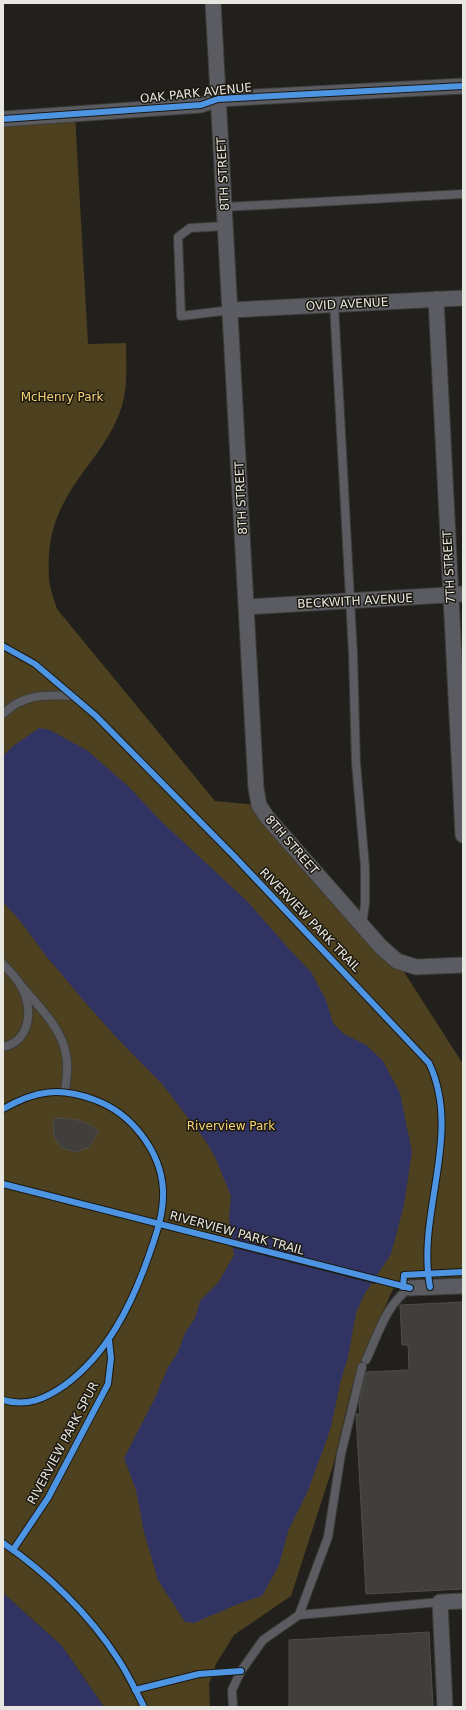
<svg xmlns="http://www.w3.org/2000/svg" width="466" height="1710" viewBox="0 0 466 1710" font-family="'DejaVu Sans',sans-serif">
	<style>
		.green { fill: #4e411f }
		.water { fill: #313463 }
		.pier { fill: #22201c }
		.building { fill: #413f3b; stroke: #4f4d4a }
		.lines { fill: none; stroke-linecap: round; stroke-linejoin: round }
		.lane-casing { stroke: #3d3c38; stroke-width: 10 }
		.street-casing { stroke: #3d3c38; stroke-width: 17 }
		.lane { stroke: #5b5c62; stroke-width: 8 }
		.street { stroke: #5b5c62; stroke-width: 15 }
		.cycleway-casing { stroke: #1b1810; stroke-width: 8 }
		.cycleway { stroke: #4d94e3; stroke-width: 6 }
		.labels { text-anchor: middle; stroke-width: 3; stroke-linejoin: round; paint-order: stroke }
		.street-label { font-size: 12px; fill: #e8e6e0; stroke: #1b1810 }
		.park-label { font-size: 12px; fill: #f8d478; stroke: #1b1810 }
	</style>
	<rect width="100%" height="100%" fill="#22201c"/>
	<path class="green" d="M75 115 88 344 126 343C126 364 128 385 122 406 115 429 101 448 87 467 60 503 46 531 49 577 49 587 54 599 57 609L215 801 259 805 397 961 463 1064V1277L410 1279V1288L395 1285 366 1348 351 1390 333 1466 291 1596 234 1635 216 1664 209 1684 210 1707H104L62 1646 3 1593V119Z"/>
	<g class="water">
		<path d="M39 728 50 730 88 751 128 786 162 822 248 902 289 949 311 972 326 1000 333 1023 344 1034 366 1045 383 1061 400 1093 412 1152 404 1205 391 1254 364 1295 356 1313 348 1357 340 1384 331 1427 322 1453 307 1493 288 1531 279 1565 262 1596 238 1604 194 1623 185 1622 158 1580 144 1532 136 1490 124 1458 155 1398 168 1367 177 1354 185 1333 195 1318 200 1301 218 1283 234 1255 229 1218 231 1196 215 1157 205 1140 163 1085 116 1037 90 1008 46 956 21 922 3 902V756L13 746Z"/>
		<path d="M3 1593 62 1646 104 1707H3Z"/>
	</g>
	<path class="pier" d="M230 1239 379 1277 375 1284 231 1247Z"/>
	<g class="building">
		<path d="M62 1118 78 1120 92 1126 99 1131 89 1147 76 1152 64 1149 59 1145 54 1136 53 1124 54 1119Z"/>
		<path d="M463 1302V1589L366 1594 356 1414H360L359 1403 366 1372 409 1370 408 1345H402L400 1305Z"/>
		<path d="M429 1632 433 1707H289V1640Z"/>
	</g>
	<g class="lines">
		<g class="lane-casing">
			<g id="lane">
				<path d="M225 207 463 194"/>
				<path d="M226 226 190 228 178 237 181 316 231 310"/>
				<path d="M334 304 353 654 356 763 365 867V904L362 925"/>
				<path d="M3 714C24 693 46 695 73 696"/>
				<path d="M3 964C8 970 15 976 19 983 34 1005 32 1041 3 1047"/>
				<path d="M19 983C36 1004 62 1027 66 1055 69 1067 66 1080 65 1092"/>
				<path d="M366 1360C378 1335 386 1304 410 1288"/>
				<path d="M299 1615 328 1537 341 1454 362 1367"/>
				<path d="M233 1707 232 1690 241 1671 263 1640 299 1615 440 1602"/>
			</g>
		</g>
		<g class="street-casing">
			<g id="street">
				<path d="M213 3 256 788 259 805 266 816 381 947 397 961 416 967 463 965"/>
				<path d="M3 119 201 105 218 99 463 86"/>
				<path d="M436 299 463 835"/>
				<path d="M231 310 463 298"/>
				<path d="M247 607 463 594"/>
				<path d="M410 1288 463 1286"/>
				<path d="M445 1707 440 1602 463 1601"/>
			</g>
		</g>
		<use href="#lane" class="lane"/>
		<use href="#street" class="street"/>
		<g class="cycleway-casing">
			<g id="cycleway">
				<path d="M3 119 201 105 218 99 463 86"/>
				<path d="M3 646 35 664 96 716 234 856 429 1063C463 1135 416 1213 430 1287"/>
				<path d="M3 1109C36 1090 60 1087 95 1100 131 1113 161 1151 163 1190 164 1214 156 1235 148 1258 131 1306 107 1354 65 1385 45 1399 27 1407 3 1400"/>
				<path d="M3 1184 410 1288"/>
				<path d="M403 1287 404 1275 463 1272"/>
				<path d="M3 1543C46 1572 90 1615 118 1659 128 1674 136 1691 144 1707"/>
				<path d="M13 1550 48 1498 108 1384 111 1358 109 1340"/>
				<path d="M135 1690 199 1674 241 1671"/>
			</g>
		</g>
		<use href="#cycleway" class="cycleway"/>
	</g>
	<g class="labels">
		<g class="street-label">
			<text transform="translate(196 93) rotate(-6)" y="4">OAK PARK AVENUE</text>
			<text transform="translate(223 174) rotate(-93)" y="4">8TH STREET</text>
			<text transform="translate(347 304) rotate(-3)" y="4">OVID AVENUE</text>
			<text transform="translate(241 498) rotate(-93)" y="4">8TH STREET</text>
			<text transform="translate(449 567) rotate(-93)" y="4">7TH STREET</text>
			<text transform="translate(355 601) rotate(-3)" y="4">BECKWITH AVENUE</text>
			<text transform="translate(292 845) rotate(49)" y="4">8TH STREET</text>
			<text transform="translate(310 920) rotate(46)" y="4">RIVERVIEW PARK TRAIL</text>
			<text transform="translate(237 1233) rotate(15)" y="4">RIVERVIEW PARK TRAIL</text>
			<text transform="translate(63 1443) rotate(-62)" y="4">RIVERVIEW PARK SPUR</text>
		</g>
		<g class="park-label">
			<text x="62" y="401">McHenry Park</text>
			<text x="231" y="1130">Riverview Park</text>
		</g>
	</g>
	<rect width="466" height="1710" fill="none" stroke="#e8e6e0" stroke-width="8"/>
</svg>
